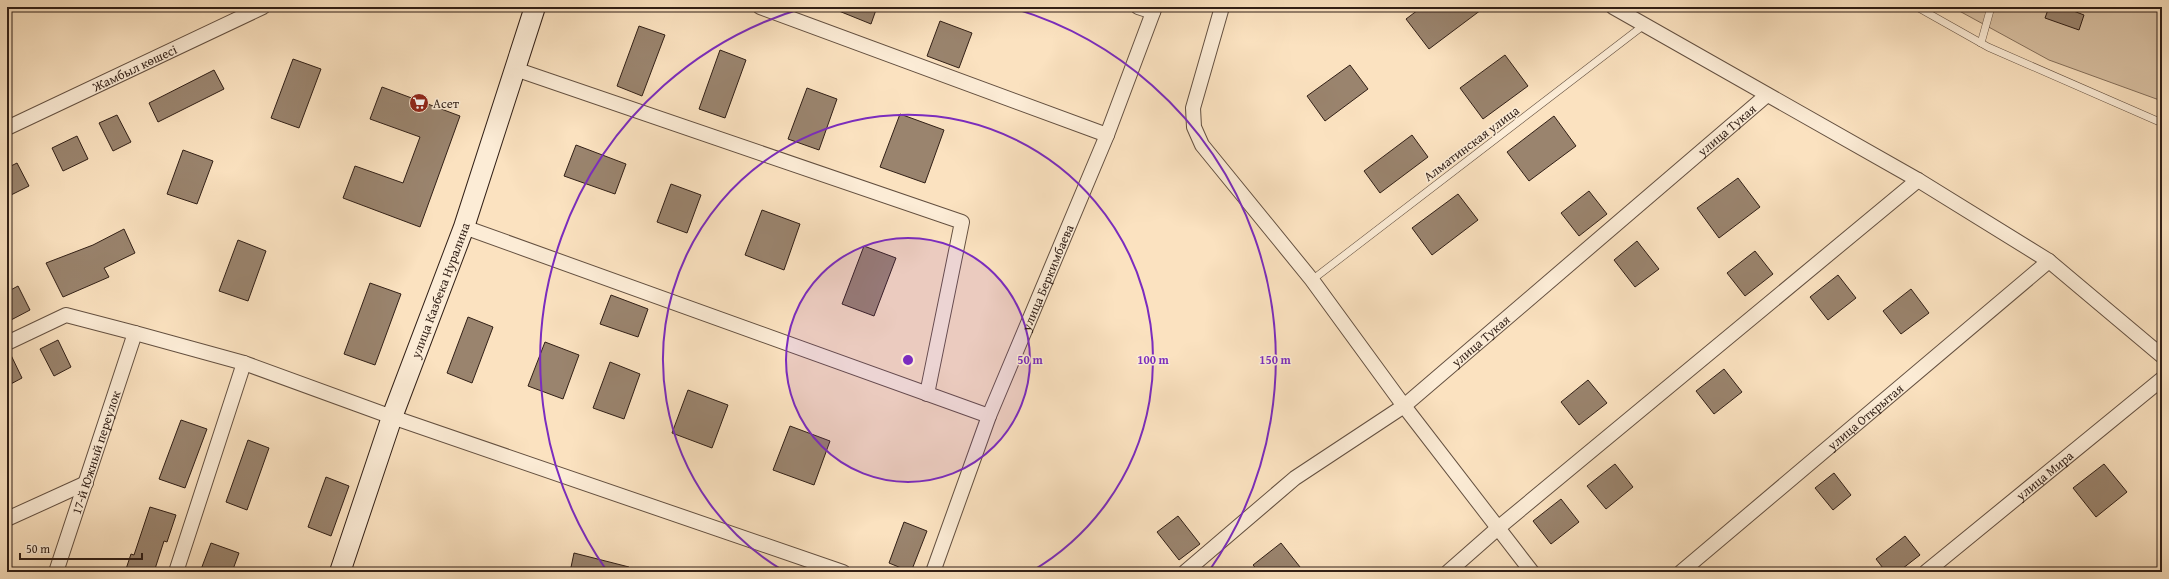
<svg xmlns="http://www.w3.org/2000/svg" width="2169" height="579" viewBox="0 0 2169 579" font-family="'Gentium Book Plus',serif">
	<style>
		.green { fill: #d9c1a3; stroke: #85705c }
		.building { fill: #9a846e; stroke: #311f16 }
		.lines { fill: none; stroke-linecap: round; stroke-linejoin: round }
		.lane-casing { stroke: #645040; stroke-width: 8 }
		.street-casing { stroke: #645040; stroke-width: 16 }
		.secondary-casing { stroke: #311f16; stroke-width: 22 }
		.lane { stroke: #fcecd6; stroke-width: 7 }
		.street { stroke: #fcecd6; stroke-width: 14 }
		.secondary { stroke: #fcecd6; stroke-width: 20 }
		.ring { fill: none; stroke: #7b2cbf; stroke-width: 2 }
		.labels { text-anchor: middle; stroke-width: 3; stroke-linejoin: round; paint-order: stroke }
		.street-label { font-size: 13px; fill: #311f16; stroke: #fcecd6 }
		.poi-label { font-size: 13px; fill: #311f16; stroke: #fcecd6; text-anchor: start }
		.centre { fill: #7b2cbf; stroke: #fcecd6; stroke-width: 2 }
		.ring-label { font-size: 12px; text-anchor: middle; font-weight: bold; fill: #7b2cbf; stroke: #fcecd6; stroke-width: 3; stroke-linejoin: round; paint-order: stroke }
	</style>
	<rect width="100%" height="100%" fill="#fbe2c0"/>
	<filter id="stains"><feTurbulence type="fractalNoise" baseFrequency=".005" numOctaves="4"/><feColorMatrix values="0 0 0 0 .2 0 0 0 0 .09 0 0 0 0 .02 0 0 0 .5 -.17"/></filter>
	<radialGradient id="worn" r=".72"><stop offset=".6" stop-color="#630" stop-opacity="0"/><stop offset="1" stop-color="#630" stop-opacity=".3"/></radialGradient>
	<path class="green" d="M1952 7H2162V101L2049 60Z"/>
	<g class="building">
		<path d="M829 7H877L871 24Z"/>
		<path d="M1422 7H1485L1429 49 1406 19Z"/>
		<path d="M2049 7H2063L2084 15 2079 30 2045 18Z"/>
		<path d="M940 21 972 33 959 68 927 56Z"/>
		<path d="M639 26 665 35 642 96 617 86Z"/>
		<path d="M720 50 746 60 725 118 699 109Z"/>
		<path d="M1505 55 1528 86 1483 119 1460 88Z"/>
		<path d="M293 59 321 69 299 128 271 118Z"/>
		<path d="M1350 65 1368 89 1325 121 1307 96Z"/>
		<path d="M214 70 224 89 158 122 149 103Z"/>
		<path d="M382 87 460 116 420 227 343 198 355 166 403 183 420 137 370 119Z"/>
		<path d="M807 88 837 99 819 150 788 139Z"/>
		<path d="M900 114 944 130 925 183 880 167Z"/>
		<path d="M117 115 131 142 113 151 99 123Z"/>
		<path d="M1554 116 1576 146 1529 181 1507 152Z"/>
		<path d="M1412 135 1428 157 1380 193 1364 171Z"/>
		<path d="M77 136 88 159 63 171 52 148Z"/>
		<path d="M576 145 626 164 615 194 564 176Z"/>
		<path d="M183 150 213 161 197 204 167 194Z"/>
		<path d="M17 163 29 186 7 197V168Z"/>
		<path d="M1738 178 1760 207 1719 238 1697 208Z"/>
		<path d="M671 184 701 195 687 233 657 222Z"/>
		<path d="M1589 191 1607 214 1579 236 1561 213Z"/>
		<path d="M1458 194 1478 220 1432 255 1412 228Z"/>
		<path d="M762 210 800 224 784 270 745 255Z"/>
		<path d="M124 229 135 253 104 268 109 277 63 297 46 263 93 245Z"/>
		<path d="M238 240 266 251 248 301 219 291Z"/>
		<path d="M1637 241 1659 269 1635 287 1614 260Z"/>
		<path d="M864 246 896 258 874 316 842 304Z"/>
		<path d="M1755 251 1773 274 1745 296 1727 273Z"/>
		<path d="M1838 275 1856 298 1828 320 1810 297Z"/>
		<path d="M370 283 401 294 375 365 344 354Z"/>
		<path d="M18 286 30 310 11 320 7 313V292Z"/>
		<path d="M1911 289 1929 313 1901 334 1883 311Z"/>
		<path d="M611 295 648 309 638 337 600 324Z"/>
		<path d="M468 317 493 327 472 383 447 373Z"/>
		<path d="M58 340 71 367 54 376 40 349Z"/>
		<path d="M545 342 579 355 563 399 528 386Z"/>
		<path d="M7 351H9L22 378 7 386Z"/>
		<path d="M610 362 640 374 624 419 593 408Z"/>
		<path d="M1724 369 1742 392 1714 414 1696 391Z"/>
		<path d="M1588 380 1607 403 1579 425 1561 402Z"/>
		<path d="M688 390 728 405 712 448 672 433Z"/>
		<path d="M181 420 207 429 185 488 159 479Z"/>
		<path d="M790 426 830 441 814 485 773 470Z"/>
		<path d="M248 440 269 448 247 510 226 502Z"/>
		<path d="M1615 464 1633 487 1606 509 1587 486Z"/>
		<path d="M2104 464 2127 492 2096 517 2073 488Z"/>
		<path d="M1834 473 1851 495 1833 510 1815 488Z"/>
		<path d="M326 477 349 486 331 536 308 527Z"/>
		<path d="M1561 499 1579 522 1551 544 1533 521Z"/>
		<path d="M150 507 176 515 167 542 164 541 154 572H125L131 554 134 555Z"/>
		<path d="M1178 516 1200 544 1179 560 1157 532Z"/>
		<path d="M904 522 927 531 911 572 889 563Z"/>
		<path d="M1905 536 1920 555 1898 572H1886L1876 559Z"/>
		<path d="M211 543 239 553 232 572H200Z"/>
		<path d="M1281 543 1304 572H1259L1253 565Z"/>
		<path d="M574 553 629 567V572H570Z"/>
	</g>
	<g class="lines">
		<g class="lane-casing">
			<g id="lane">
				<path d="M1917 7 1988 47 2162 123"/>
				<path d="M1981 43 1991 7"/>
				<path d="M1312 280 1644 25"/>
			</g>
		</g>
		<g class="street-casing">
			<g id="street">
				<path d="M760 7 1107 135"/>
				<path d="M1138 7 1153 12"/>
				<path d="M1222 7 1193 108 1194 127 1202 145 1312 280 1404 406 1532 572"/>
				<path d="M1613 7 1918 180 2049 261 2162 356"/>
				<path d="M515 69 962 222 927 394"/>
				<path id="s1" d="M7 128 263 7"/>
				<path d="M464 227 989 416"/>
				<path d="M7 343 66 315 135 333 244 363 392 417 843 572"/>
				<path d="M7 519 86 483"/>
				<path id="s2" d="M56 572 135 333"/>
				<path d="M176 572 244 363"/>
				<path id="s3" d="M933 572 989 416 1107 135 1155 7"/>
				<path id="s4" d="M1185 572 1295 478 1404 406 1767 95"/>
				<path d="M1448 572 1498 528 1918 180"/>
				<path id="s5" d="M1681 572 2049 261"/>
				<path id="s6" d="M1926 572 2162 379"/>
			</g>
		</g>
		<g class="secondary-casing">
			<g id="secondary">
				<path id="s7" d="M340 572 392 417 464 227 535 7"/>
			</g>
		</g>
		<use href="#lane" class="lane"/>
		<use href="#street" class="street"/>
		<use href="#secondary" class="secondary"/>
	</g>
	<circle cx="908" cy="360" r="122" fill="#7b2cbf" fill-opacity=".12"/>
	<g class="ring">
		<circle cx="908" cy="360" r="122"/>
		<path d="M784 571A245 245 0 1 1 1032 571"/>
		<path d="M607 571A367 367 0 0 1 807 7M1009 7A367 367 0 0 1 1209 571"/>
	</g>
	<defs>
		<g id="supermarket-disc" transform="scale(1)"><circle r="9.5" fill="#8f2418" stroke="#fcecd6"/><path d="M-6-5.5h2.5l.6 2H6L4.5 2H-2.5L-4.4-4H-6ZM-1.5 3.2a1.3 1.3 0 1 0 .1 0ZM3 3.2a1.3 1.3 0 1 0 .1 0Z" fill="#fff"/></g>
	</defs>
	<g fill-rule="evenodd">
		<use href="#supermarket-disc" x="419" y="103"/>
	</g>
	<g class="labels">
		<g class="street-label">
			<text dy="5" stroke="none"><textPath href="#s1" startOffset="141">Жамбыл көшесі</textPath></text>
			<text dy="5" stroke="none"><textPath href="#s4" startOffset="700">улица Тукая</textPath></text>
			<text transform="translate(1471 143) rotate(-37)" y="5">Алматинская улица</text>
			<text dy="5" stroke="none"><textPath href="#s3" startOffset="316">улица Беркимбаева</textPath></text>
			<text dy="5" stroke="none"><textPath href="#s7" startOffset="299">улица Казбека Нуралина</textPath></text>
			<text dy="5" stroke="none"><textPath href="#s4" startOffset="376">улица Тукая</textPath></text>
			<text dy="5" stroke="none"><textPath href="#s5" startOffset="241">улица Открытая</textPath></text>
			<text dy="5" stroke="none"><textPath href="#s2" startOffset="126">17-й Южный переулок</textPath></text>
			<text dy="5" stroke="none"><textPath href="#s6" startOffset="153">улица Мира</textPath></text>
		</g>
		<g class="poi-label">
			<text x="433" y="108">Асет</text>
		</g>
	</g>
	<circle cx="908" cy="360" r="6" class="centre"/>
	<g class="ring-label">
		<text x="1030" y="364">50 m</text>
		<text x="1153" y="364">100 m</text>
		<text x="1275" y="364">150 m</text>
	</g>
	<rect width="2169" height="579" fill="none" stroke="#fbe2c0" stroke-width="24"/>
	<rect x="8" y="8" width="2153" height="563" fill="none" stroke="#311f16" stroke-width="2"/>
	<rect x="12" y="12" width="2145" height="555" fill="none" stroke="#311f16"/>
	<path d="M20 553v6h122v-6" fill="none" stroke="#311f16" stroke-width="2"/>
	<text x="26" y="553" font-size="12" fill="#311f16" stroke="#fcecd6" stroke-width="3" paint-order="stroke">50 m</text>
	<rect width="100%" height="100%" filter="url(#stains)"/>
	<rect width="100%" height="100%" fill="url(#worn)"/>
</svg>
